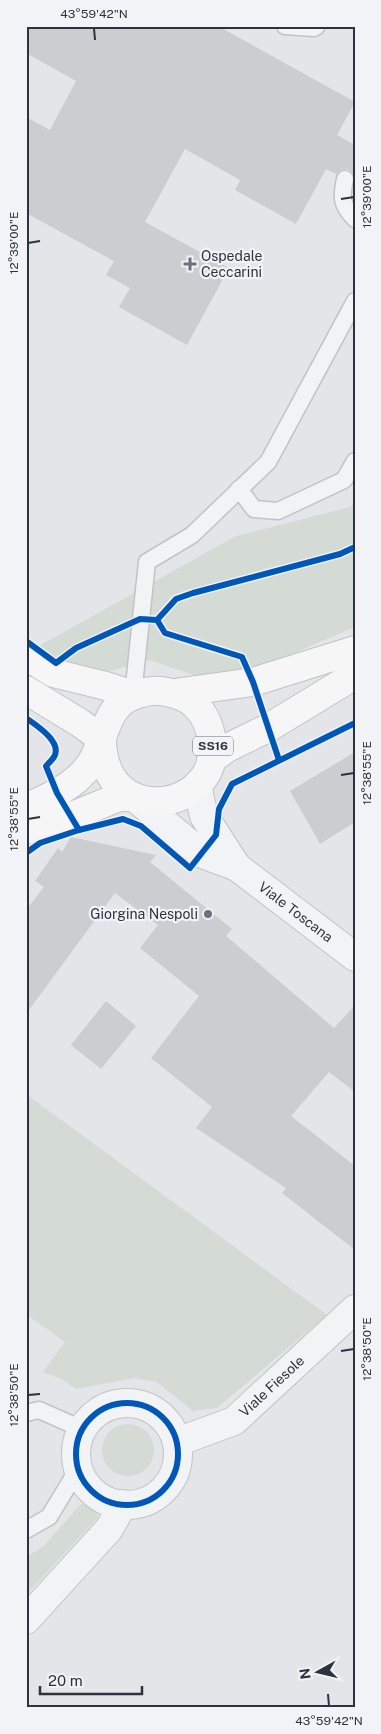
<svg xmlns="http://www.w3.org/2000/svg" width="381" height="1734" viewBox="0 0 381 1734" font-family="'Public Sans',sans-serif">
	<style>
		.green { fill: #d4dad4 }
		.building { fill: #cbcdd0 }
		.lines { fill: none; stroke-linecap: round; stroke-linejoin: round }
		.lane-casing { stroke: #c2c3c6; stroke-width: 19 }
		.street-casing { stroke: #c2c3c6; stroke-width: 30 }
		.secondary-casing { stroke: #c2c3c6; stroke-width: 30 }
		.primary-casing { stroke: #c0c2c5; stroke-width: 30 }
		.lane { stroke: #f2f3f4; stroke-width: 16 }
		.street { stroke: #f2f3f4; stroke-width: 28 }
		.secondary { stroke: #f6f6f6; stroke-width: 28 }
		.primary { stroke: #f6f6f6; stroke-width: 28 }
		.cycleway-casing { stroke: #f1f3f6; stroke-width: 9 }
		.cycleway { stroke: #0057b8; stroke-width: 6 }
		.ticks { fill: none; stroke: #2c323f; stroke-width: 2 }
		.poi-dot { fill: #6c717a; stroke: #f1f3f6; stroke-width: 2 }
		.labels { text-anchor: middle; stroke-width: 4.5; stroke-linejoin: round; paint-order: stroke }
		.shield { fill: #f1f3f6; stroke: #676c76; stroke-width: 1 }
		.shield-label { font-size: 12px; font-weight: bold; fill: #2c323f }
		.poi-label { font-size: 14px; fill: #2c323f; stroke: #f1f3f6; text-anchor: start }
		.street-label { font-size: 14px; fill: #2c323f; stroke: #f1f3f6 }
		.neatline { fill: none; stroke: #2c323f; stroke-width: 2 }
		.ticks-label { font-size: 12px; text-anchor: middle; fill: #2c323f }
	</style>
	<rect width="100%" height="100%" fill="#e3e5e8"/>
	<g class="green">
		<path d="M355 501V627L238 677 202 678 150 660 106 672 85 670 58 661 39 646 236 536 350 507Z"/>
		<path d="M26 1094 327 1315 217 1408 193 1411 157 1382 133 1378 76 1389 60 1378 43 1372 65 1342 26 1314Z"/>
		<circle cx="128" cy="1450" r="26"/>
		<path d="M81 1504 94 1505 98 1517 26 1595V1557L43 1547Z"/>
	</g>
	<g class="building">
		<path d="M26 26H218L355 102 337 135 355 145V179L352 172 347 169 341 170 336 174 326 169 296 224 235 190 240 180 185 149 145 222 229 268 187 345 119 307 130 288 106 275 114 261 26 213V117L50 130 76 81 26 53Z"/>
		<path d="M355 752V822L320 844 290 791Z"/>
		<path d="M71 837 156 855 150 862 232 929 226 936 334 1028 355 1005V1092L329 1072 291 1116 355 1166V1250L282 1193 286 1188 196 1128 212 1107 151 1058 199 996 140 948 158 925 115 893 26 1014V910L44 887 35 881 58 848 62 852Z"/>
		<path d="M106 1001 136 1026 101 1069 71 1045Z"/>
	</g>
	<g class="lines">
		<g class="lane-casing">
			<g id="lane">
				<path d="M285 26 314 28 317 26"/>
				<path d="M345 179C341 197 341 205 355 219"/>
				<path d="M239 489 254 509 278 511 344 480 355 461"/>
				<path d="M133 695 147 562 192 535 268 462 355 301"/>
				<path d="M26 1413 39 1410 82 1429"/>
				<path d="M26 1530 49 1517 78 1469"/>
			</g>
		</g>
		<g class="street-casing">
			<g id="street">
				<path d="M134 797 202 854 237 867 204 816 199 795 198 784"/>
				<path id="s1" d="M237 867 355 957"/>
				<circle cx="127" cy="1454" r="51"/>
				<path id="s2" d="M177 1442 234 1421 355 1309"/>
				<path d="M26 1620 109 1529 123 1504"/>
			</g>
		</g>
		<g class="secondary-casing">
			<g id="secondary">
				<path d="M26 656 53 673 106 686 133 695"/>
				<path d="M26 690 80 723 102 739"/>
			</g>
		</g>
		<g class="primary-casing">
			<g id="primary">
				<path d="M174 693 253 682 355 650"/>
				<path d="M211 760 227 748 268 728 355 675"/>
				<path d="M26 808C46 798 69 789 84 772 107 749 100 704 138 694 146 692 152 690 160 691 174 693 187 696 197 707 206 716 210 729 212 741 222 811 103 832 102 739"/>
				<path d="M26 830 72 816 119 797H134"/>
			</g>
		</g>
		<use href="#lane" class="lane"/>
		<use href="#street" class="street"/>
		<use href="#secondary" class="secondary"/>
		<use href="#primary" class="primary"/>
		<g class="cycleway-casing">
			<g id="cycleway">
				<path d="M157 620 165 633 242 657 253 682 279 760"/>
				<path d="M26 641 56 663 76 648 140 619 157 620 176 599 193 593 340 554 355 547"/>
				<path d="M26 718C36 725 63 742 54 757 52 760 49 763 46 766L57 793 79 830"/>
				<path d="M26 853 40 843 79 830 123 819 141 826 190 868 216 835 219 809 232 784 355 723"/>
				<circle cx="127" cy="1454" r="51"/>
			</g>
		</g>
		<use href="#cycleway" class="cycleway"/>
	</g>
	<path class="ticks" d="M94 28 95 40M341 199 354 197M28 243 40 241M341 775 354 773M28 819 40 817M341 1351 354 1349M28 1395 40 1394M328 1694 329 1706"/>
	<g class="poi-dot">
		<path d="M187.5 256.5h5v5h5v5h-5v5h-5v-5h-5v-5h5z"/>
		<circle cx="208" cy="914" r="5"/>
	</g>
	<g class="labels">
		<rect class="shield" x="193" y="736.5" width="40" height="19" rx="4"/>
		<g class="shield-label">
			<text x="213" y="750">SS16</text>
		</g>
		<g class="poi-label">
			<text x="201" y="261">Ospedale<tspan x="201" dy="16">Ceccarini</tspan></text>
			<text x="198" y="919" text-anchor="end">Giorgina Nespoli</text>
		</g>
		<g class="street-label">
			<text dy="5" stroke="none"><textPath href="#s1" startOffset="74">Viale Toscana</textPath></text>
			<text dy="5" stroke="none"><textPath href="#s2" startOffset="112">Viale Fiesole</textPath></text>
		</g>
	</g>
	<rect width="381" height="1734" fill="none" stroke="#f1f3f6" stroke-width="55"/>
	<g transform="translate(318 1672) rotate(262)" stroke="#f1f3f6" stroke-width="4" paint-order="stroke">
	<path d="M0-4L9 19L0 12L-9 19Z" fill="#2c323f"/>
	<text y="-8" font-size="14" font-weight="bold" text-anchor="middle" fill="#2c323f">N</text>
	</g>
	<path d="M40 1686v8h102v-8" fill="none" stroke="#2c323f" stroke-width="2.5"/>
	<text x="48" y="1686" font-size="15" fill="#2c323f" stroke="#f1f3f6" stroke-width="4" paint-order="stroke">20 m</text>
	<rect x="28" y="28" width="326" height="1678" class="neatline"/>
	<g class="ticks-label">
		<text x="94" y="18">43°59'42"N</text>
		<text transform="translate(367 197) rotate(-90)" y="4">12°39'00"E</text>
		<text transform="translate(14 243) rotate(-90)" y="4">12°39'00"E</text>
		<text transform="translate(367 773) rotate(-90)" y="4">12°38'55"E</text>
		<text transform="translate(14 819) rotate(-90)" y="4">12°38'55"E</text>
		<text transform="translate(367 1349) rotate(-90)" y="4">12°38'50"E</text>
		<text transform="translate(14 1395) rotate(-90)" y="4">12°38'50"E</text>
		<text x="329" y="1725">43°59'42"N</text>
	</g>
</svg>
